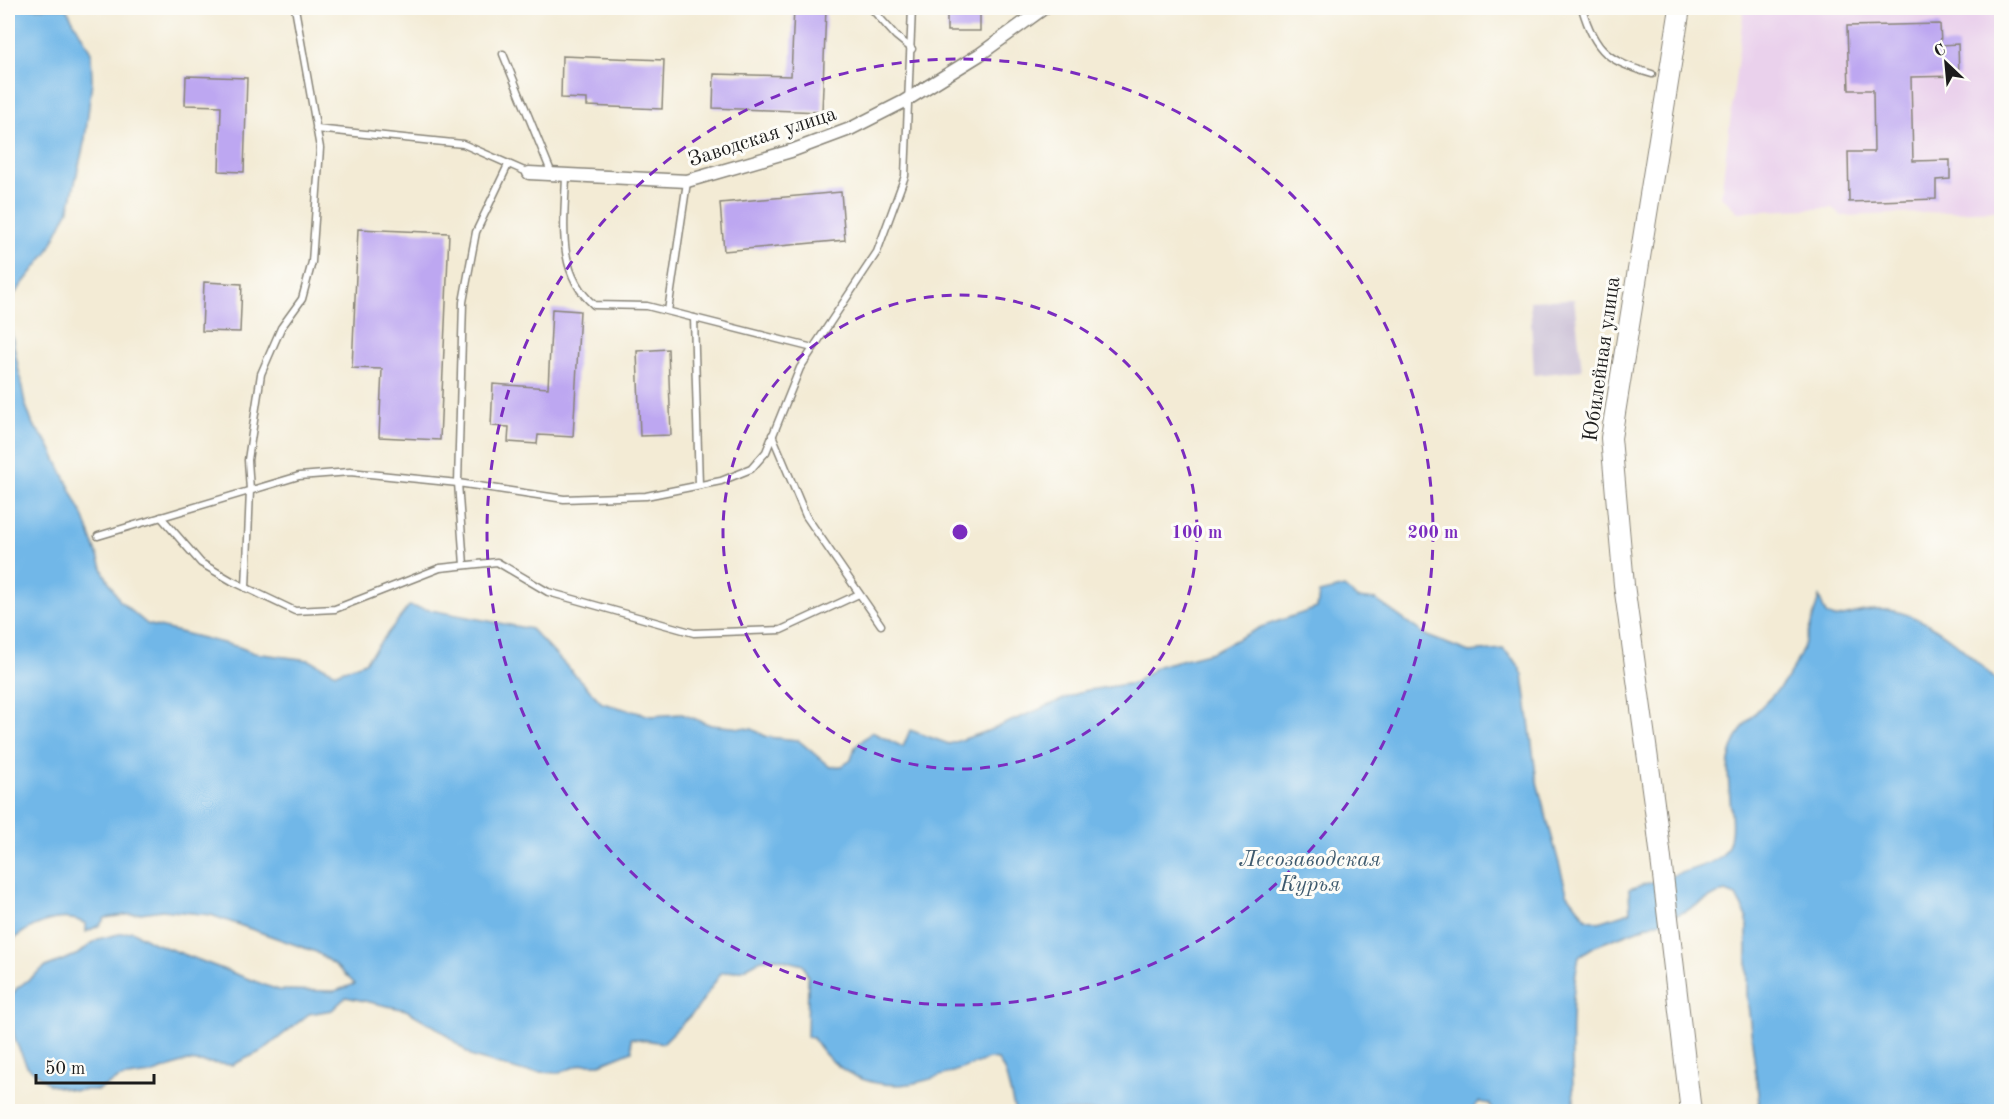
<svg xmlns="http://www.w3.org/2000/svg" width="2009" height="1119" viewBox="0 0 2009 1119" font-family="'Old Standard TT',serif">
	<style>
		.built { fill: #ead1ec }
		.industrial { fill: #cabfd6 }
		.water { fill: #71b7e8; stroke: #466a82; stroke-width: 1.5 }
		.building { fill: #bda7f1 }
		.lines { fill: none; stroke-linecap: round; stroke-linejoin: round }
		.lane-casing { stroke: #888478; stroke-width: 9 }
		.street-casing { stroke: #888478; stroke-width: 15 }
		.primary-casing { stroke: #888478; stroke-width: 22 }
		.lane { stroke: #fff; stroke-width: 6 }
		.street { stroke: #fff; stroke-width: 12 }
		.primary { stroke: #fff; stroke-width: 20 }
		.ring { fill: none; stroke: #7b2cbf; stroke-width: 3; stroke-dasharray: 10 8 }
		.labels { text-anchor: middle; stroke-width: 6; stroke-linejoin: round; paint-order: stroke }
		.street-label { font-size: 21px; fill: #1c1c1c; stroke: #fdfcf7 }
		.water-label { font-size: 22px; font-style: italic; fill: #3e5a6e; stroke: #fdfcf7 }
		.centre { fill: #7b2cbf; stroke: #fdfcf7; stroke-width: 3 }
		.ring-label { font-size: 18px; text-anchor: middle; font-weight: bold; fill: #7b2cbf; stroke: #fdfcf7; stroke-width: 6; stroke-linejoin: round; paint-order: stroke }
	</style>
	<rect width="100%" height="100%" fill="#fdfcf7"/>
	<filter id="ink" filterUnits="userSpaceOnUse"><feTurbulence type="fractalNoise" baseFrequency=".0167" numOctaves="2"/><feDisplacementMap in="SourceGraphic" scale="12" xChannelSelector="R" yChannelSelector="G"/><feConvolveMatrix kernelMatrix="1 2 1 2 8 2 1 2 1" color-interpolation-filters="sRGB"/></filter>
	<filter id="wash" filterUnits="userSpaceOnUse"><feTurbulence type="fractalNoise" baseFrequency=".008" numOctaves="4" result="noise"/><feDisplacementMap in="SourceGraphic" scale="24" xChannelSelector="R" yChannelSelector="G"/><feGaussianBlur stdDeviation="1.35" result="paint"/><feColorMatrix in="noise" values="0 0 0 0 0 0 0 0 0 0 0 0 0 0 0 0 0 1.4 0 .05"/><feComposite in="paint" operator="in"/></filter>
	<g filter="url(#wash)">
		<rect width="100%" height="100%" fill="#f3ebd5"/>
		<path class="built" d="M1744 8H2001V210L1842 216 1832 208 1738 212 1721 196Z"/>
		<path class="industrial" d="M1574 299 1582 370 1534 375 1530 301Z"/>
		<path class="water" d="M8 8H66L91 52 92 81 85 139 69 209 47 253 9 301 8 315 25 403 33 425 48 443 83 515 104 573 120 601 147 624 239 647 254 653 309 660 336 673 365 662 409 606 531 629 602 703 651 716 682 714 711 725 752 729 767 737 798 740 830 767 842 766 851 760 855 747 872 732 903 747 910 730 949 744 985 732 1083 691 1134 683 1158 666 1212 652 1261 627 1317 608 1319 593 1344 587 1357 598 1376 600 1427 636 1469 652 1503 649 1517 663 1523 675 1537 782 1567 893 1586 918 1599 922 1630 912 1629 889C1646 883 1709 866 1720 858 1743 839 1724 789 1729 761 1737 720 1763 710 1785 681 1804 655 1810 627 1819 597L1826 614 1833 618C1851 615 1867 608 1887 610 1932 615 1971 656 2001 685V1111C1982 1111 1958 1106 1940 1112L1760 1111 1747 996V917L1736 896 1726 892 1717 894 1684 912 1595 946 1579 956C1569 1004 1571 1054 1574 1103L1578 1112 1491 1111 1490 1104 1479 1102 1470 1112 1015 1111 1005 1072 998 1060 989 1059C965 1067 933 1081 908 1084 869 1089 833 1071 813 1038L807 1037 808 977 803 965 776 958 762 959 742 970 721 973 697 1009 663 1043 631 1038 632 1051 600 1064H583L558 1073 521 1071 473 1057 439 1029 406 1010 346 997 332 1010 309 1014 262 1051 232 1065 187 1061 151 1074 120 1078 98 1090H74L50 1085 27 1066 15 1040 8 1004 16 989 45 967 76 955 98 939 132 931 154 943 278 990 335 991 355 984 335 965 316 952 211 915 162 910 105 918 100 925 86 932V924C60 910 27 926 8 944Z"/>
		<g id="blocks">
			<g class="building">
				<path d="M794 8H826L822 112 713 108 714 74 791 76Z"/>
				<rect x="947" y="8" width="33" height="23"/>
				<path d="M1940 24 1941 45 1958 44 1959 76 1911 77 1913 161 1950 160V179L1936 180V199L1849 202 1848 152H1874L1873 90H1849L1847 26Z"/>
				<path d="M562 56 664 60 662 109 587 106V99L561 98Z"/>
				<path d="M186 76 247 78 244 172 219 171 221 106 185 105Z"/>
				<path d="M841 192 845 240 724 251 720 203Z"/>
				<path d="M358 229 449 233 440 440 379 437 382 369 352 368Z"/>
				<path d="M204 282 242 284 240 332 202 331Z"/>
				<path d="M552 309 580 311 573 437 538 435 537 444 508 442 509 427 491 426 493 384 548 388Z"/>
				<path d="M668 349 671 435 640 436 637 351Z"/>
			</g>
		</g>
	</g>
	<g filter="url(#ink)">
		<use href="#blocks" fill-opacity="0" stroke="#888478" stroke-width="1.5"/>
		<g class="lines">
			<g class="lane-casing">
				<g id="lane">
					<path d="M871 8 896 36 912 49"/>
					<path d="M1582 8C1595 53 1609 61 1652 74"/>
					<path d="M503 54 552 174"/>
					<path d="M316 129 463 144 529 173"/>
					<path d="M566 175C565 220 555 272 594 305L647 306 813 348"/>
					<path d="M668 311 687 182"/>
					<path d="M694 318 699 485"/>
					<path d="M772 435 806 516 881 625"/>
					<path d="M161 517 201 563 232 581 295 611 335 609 440 568 497 562 548 592 694 633 781 630 859 594"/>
					<path d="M98 536 299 476 350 472 458 483 463 302 476 232 508 165"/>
					<path d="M464 565 458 483 564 499 646 496 721 481 751 469 766 452 800 368 877 252 905 176 912 8"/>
					<path d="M246 588 250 490 248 460 261 374 281 328 302 299 312 262 320 148 295 8"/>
				</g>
			</g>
			<g class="street-casing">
				<path id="street" d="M529 173 687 181 791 151 850 129 903 102 979 55 1044 8"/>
			</g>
			<g class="primary-casing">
				<path id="primary" d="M1680 8 1611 438 1624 585 1657 825 1691 1112"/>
			</g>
			<use href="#lane" class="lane"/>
			<use href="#street" class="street"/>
			<use href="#primary" class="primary"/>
		</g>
	</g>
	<g class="ring">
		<circle cx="960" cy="532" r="237"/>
		<circle cx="960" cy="532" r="473"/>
	</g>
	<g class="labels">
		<g class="street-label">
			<text transform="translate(762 136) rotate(-18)" y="7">Заводская улица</text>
			<text transform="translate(1601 359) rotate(-82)" y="7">Юбилейная улица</text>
		</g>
		<g class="water-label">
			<text x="1310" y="866">Лесозаводская<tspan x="1310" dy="25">Курья</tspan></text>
		</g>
	</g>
	<circle cx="960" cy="532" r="9" class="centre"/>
	<g class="ring-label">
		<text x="1197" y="538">100 m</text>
		<text x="1433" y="538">200 m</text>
	</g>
	<rect width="2009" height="1119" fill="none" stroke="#fdfcf7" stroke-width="30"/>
	<g transform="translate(1946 63) rotate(334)" stroke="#fdfcf7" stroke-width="4.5" paint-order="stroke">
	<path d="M0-4.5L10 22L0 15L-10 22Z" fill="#1c1c1c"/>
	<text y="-9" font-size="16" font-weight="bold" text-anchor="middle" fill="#1c1c1c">С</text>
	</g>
	<path d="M36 1074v9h118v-9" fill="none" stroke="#1c1c1c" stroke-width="3"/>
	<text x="45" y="1074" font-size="18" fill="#1c1c1c" stroke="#fdfcf7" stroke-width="4.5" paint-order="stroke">50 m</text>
</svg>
